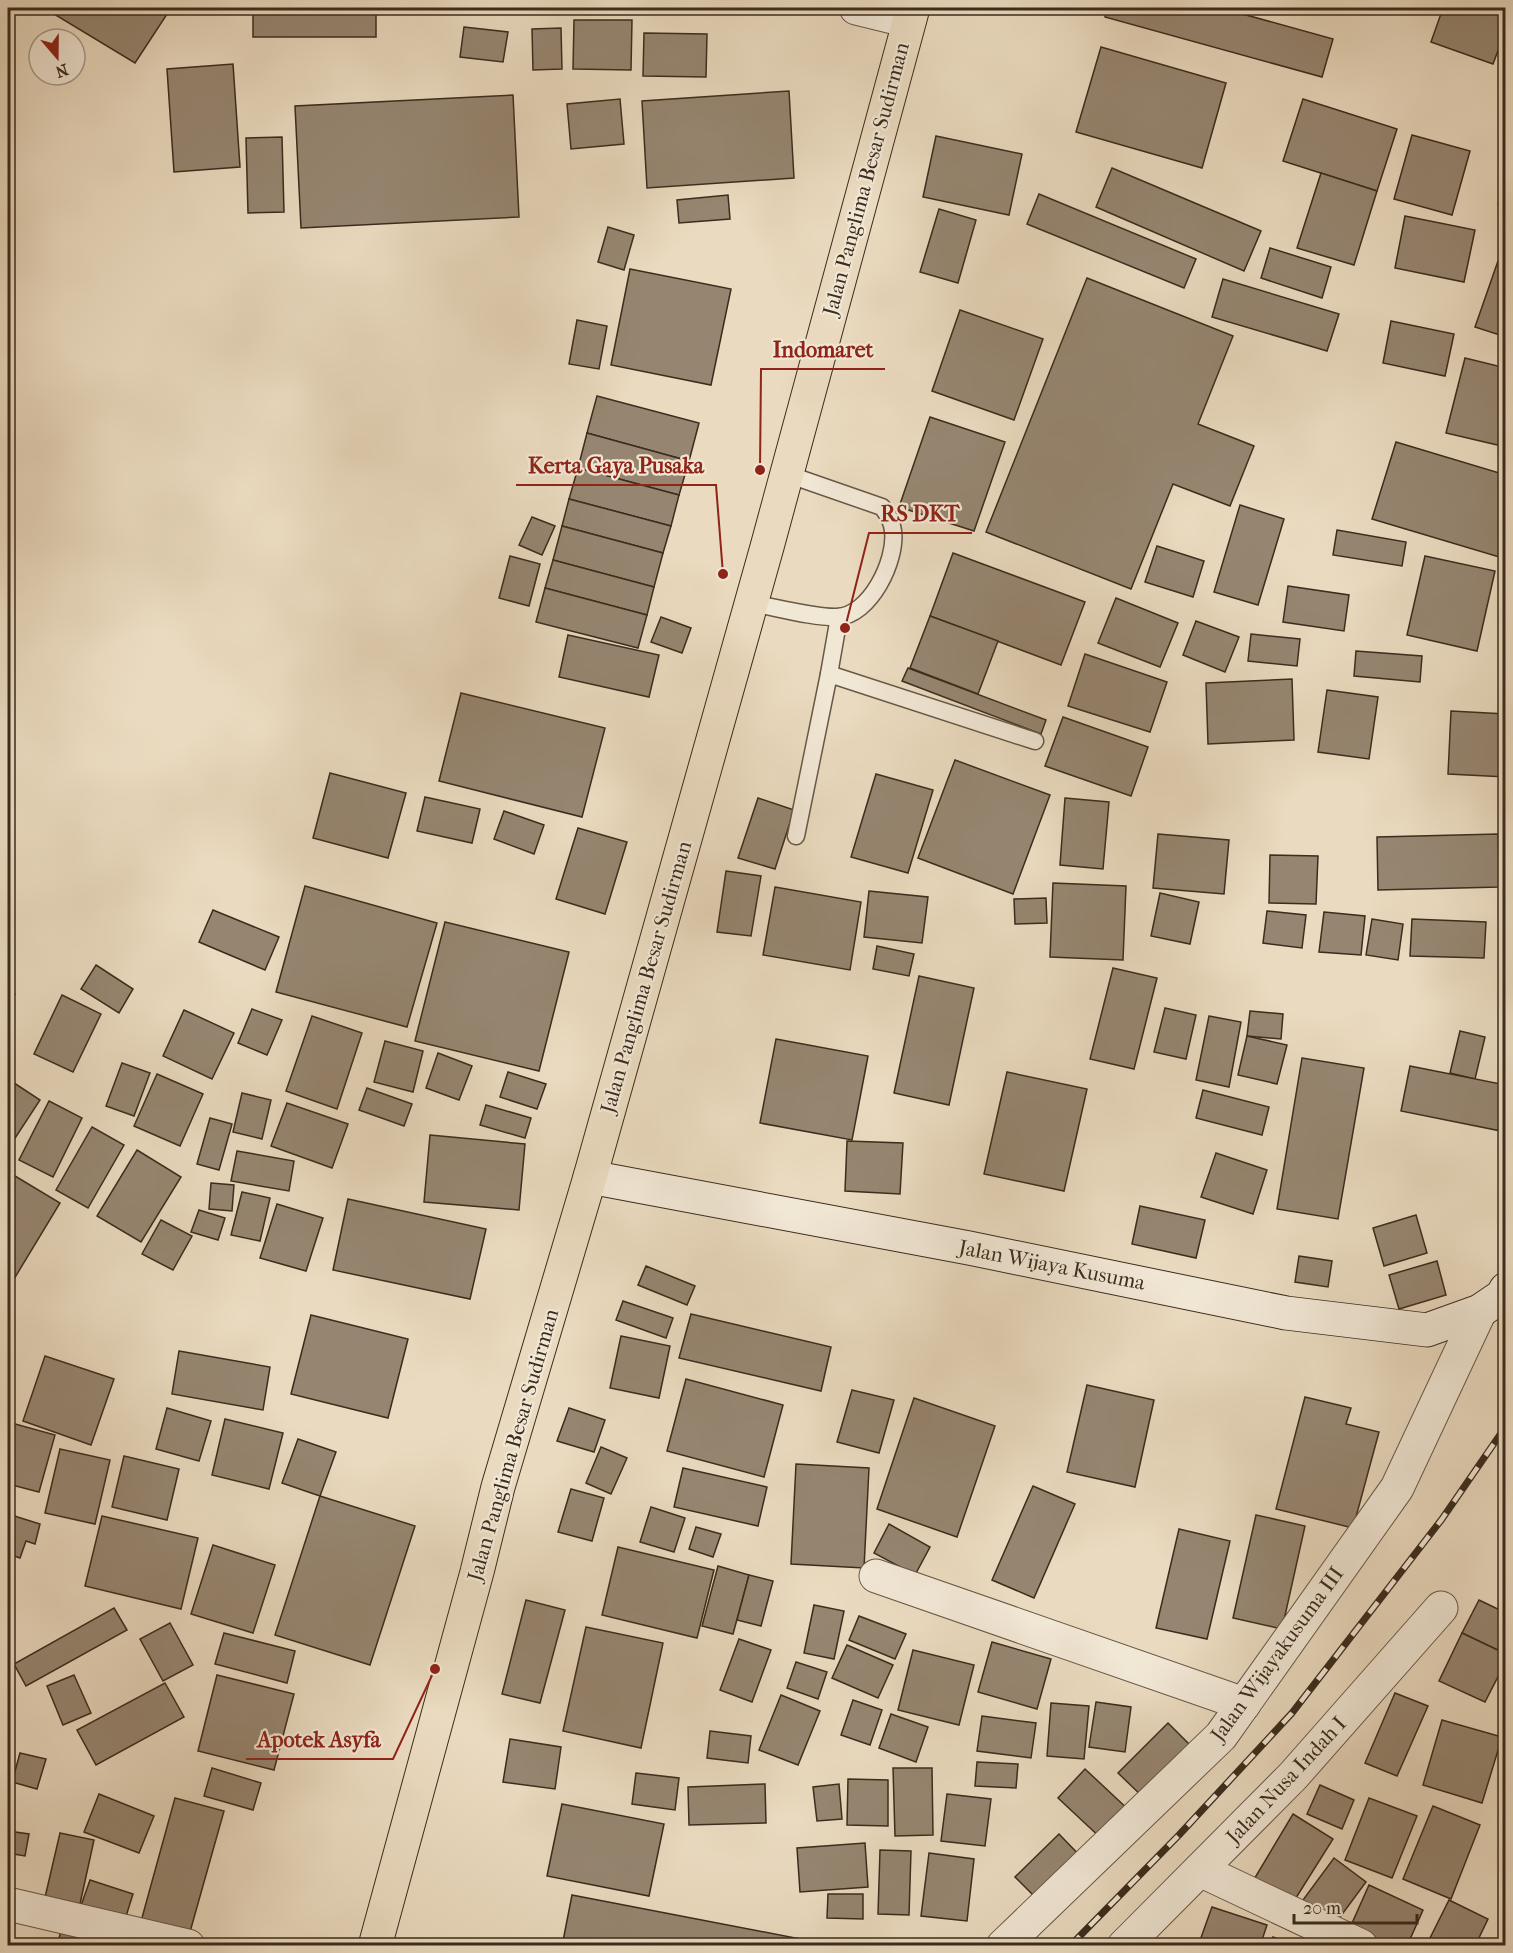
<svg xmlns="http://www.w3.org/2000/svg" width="1513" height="1953" viewBox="0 0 1513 1953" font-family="'IM FELL French Canon',serif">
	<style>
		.building { fill: #968671; stroke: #3b2c1d; stroke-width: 1.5 }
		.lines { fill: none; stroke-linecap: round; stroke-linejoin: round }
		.lane-casing { stroke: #675846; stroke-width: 19 }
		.street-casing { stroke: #675846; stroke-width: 35 }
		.secondary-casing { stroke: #3b2c1d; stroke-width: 35 }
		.primary-casing { stroke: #3b2c1d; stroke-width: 35 }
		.lane { stroke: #f1e7d5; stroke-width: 16 }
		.street { stroke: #f1e7d5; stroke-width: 33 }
		.secondary { stroke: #f1e7d5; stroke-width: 33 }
		.primary { stroke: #eadabf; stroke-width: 33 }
		.rail-casing { stroke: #3b2c1d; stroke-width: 7 }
		.rail { stroke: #f1e7d5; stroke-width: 4.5; stroke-dasharray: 14; stroke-linecap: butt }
		.labels { text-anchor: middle; stroke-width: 4.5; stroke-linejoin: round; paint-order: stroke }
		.street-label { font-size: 21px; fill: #3b2c1d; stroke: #f1e7d5 }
		.leader { fill: none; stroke: #8f2418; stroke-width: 2 }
		.callout-dot { fill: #8f2418; stroke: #f1e7d5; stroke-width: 2 }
		.callout-label { font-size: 22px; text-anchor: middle; font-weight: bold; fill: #8f2418; stroke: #f1e7d5; stroke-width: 4.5; stroke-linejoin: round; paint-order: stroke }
	</style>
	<rect width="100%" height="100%" fill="#eadabf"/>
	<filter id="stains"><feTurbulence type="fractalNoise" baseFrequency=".00333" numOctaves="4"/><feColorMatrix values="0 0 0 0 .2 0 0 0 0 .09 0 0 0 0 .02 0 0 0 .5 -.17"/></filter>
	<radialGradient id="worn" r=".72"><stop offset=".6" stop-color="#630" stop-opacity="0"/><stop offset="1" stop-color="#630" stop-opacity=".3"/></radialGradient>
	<g class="building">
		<path d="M58 8H171L135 63 54 14Z"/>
		<rect x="253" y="8" width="123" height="29"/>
		<path d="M1062 8H1091L1089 14Z"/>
		<path d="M1107 8H1221L1333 39 1322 77 1105 17Z"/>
		<path d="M1443 8H1506V29L1493 64 1431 42Z"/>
		<path d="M574 20H632L631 70 573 69Z"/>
		<path d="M464 27 508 32 503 62 460 57Z"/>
		<path d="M561 28 562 69 533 70 532 29Z"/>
		<path d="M644 33 707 34 706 77 643 76Z"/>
		<path d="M1101 47 1226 83 1202 168 1076 132Z"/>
		<path d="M233 64 240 167 174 172 167 69Z"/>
		<path d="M789 91 794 178 647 188 642 101Z"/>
		<path d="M513 95 519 217 301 228 295 106Z"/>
		<path d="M620 99 624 144 571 149 567 104Z"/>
		<path d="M1303 99 1397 129 1377 191 1283 161Z"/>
		<path d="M1412 135 1470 151 1452 215 1394 199Z"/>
		<path d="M936 136 1022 154 1009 215 923 197Z"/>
		<path d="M282 137 284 212 248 213 246 138Z"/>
		<path d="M1112 168 1261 231 1244 271 1096 207Z"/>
		<path d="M1321 173 1377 191 1354 265 1297 248Z"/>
		<path d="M1506 182V207L1498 204Z"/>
		<path d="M1039 194 1196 259 1184 288 1027 224Z"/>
		<path d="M728 195 730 219 679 223 677 200Z"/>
		<path d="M939 209 976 220 958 283 920 272Z"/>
		<path d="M1405 216 1475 230 1464 282 1395 268Z"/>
		<path d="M608 227 634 235 624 270 598 262Z"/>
		<path d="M1270 248 1331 267 1322 298 1261 278Z"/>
		<path d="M1498 261 1506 263V337L1475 327Z"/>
		<path d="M630 269 731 289 711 385 611 365Z"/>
		<path d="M1087 278 1233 336 1198 424 1254 446 1230 506 1173 484 1131 589 986 532Z"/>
		<path d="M1223 279 1339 314 1327 351 1212 317Z"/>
		<path d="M960 310 1043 339 1014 420 932 391Z"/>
		<path d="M577 320 607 326 599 369 569 364Z"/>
		<path d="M1391 321 1454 334 1445 376 1383 363Z"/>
		<path d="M1465 358 1506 368V447L1446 433Z"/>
		<path d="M597 396 699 423 689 461 587 433Z"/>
		<path d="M930 417 1005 442 974 531 899 507Z"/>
		<path d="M587 433 689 461 679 495 578 468Z"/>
		<path d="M1396 442 1506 475V559L1372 519Z"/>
		<path d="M578 468 679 495 671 526 569 499Z"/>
		<path d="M569 499 671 526 663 553 562 526Z"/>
		<path d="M1240 505 1284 519 1258 605 1214 592Z"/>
		<path d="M532 517 555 526 542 555 519 545Z"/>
		<path d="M562 526 663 553 654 587 553 560Z"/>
		<path d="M1337 530 1406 542 1402 566 1333 555Z"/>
		<path d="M1157 546 1204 561 1193 597 1145 582Z"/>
		<path d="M953 553 1085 602 1061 665 930 616Z"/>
		<path d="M510 556 540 564 529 606 499 598Z"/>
		<path d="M1425 556 1495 571 1477 651 1407 635Z"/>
		<path d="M553 560 654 587 647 615 545 588Z"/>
		<path d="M1288 586 1349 595 1344 631 1283 622Z"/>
		<path d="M545 588 647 615 638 648 536 622Z"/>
		<path d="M1116 598 1178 623 1160 667 1098 643Z"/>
		<path d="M930 616 998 641 978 694 910 668Z"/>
		<path d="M661 617 691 628 682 653 651 642Z"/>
		<path d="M1196 621 1239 637 1225 672 1183 655Z"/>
		<path d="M1251 634 1300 639 1297 666 1248 661Z"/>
		<path d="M568 635 659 655 649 697 559 677Z"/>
		<path d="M1356 651 1422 656 1420 682 1354 676Z"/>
		<path d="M1085 654 1167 682 1150 732 1068 706Z"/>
		<path d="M908 668 1046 720 1041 734 902 681Z"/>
		<path d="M1292 679 1294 740 1208 744 1206 683Z"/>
		<path d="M1327 690 1378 697 1369 759 1318 752Z"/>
		<path d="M461 693 605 728 582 817 439 781Z"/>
		<path d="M1451 711 1506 714V777L1448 774Z"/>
		<path d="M1063 717 1148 747 1131 796 1045 766Z"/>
		<path d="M955 760 1050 795 1013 894 918 858Z"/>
		<path d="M330 773 406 793 388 858 313 838Z"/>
		<path d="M876 774 933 790 908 873 851 857Z"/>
		<path d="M425 797 480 809 472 843 417 831Z"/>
		<path d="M758 798 794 810 775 869 738 858Z"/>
		<path d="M1065 798 1109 802 1103 869 1060 865Z"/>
		<path d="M504 811 544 825 534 854 494 839Z"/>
		<path d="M578 828 627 842 605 914 556 899Z"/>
		<path d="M1158 834 1229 840 1224 894 1153 888Z"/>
		<path d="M1498 834 1500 887 1378 890 1377 837Z"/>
		<path d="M1270 855 1318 856 1316 904 1269 903Z"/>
		<path d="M726 871 761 876 751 936 717 932Z"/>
		<path d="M1053 883 1126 886 1123 960 1050 957Z"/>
		<path d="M305 886 437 923 407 1027 276 992Z"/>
		<path d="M775 887 861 902 850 970 763 955Z"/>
		<path d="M869 891 928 897 922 943 864 937Z"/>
		<path d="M1160 893 1199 902 1190 944 1151 936Z"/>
		<path d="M1046 898 1047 923 1015 924 1014 899Z"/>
		<path d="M213 910 279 937 265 970 199 942Z"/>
		<path d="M1267 911 1306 915 1302 948 1263 943Z"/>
		<path d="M1324 912 1365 916 1361 955 1319 952Z"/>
		<path d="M1372 919 1403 924 1398 960 1366 955Z"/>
		<path d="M1412 919 1486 922 1484 958 1410 956Z"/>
		<path d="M445 922 569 952 539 1071 415 1041Z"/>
		<path d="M877 946 914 954 909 976 873 969Z"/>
		<path d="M96 965 133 989 119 1013 81 989Z"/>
		<path d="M1113 968 1157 978 1134 1069 1090 1059Z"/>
		<path d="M919 976 974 988 949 1105 894 1093Z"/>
		<path d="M8 991 15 994 8 1010Z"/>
		<path d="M62 995 101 1014 73 1072 34 1054Z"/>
		<path d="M1165 1008 1196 1015 1186 1059 1154 1052Z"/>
		<path d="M252 1009 282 1020 267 1055 238 1043Z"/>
		<path d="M184 1010 234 1033 212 1079 163 1056Z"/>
		<path d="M1250 1011 1283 1014 1281 1039 1247 1036Z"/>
		<path d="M312 1016 362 1033 337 1109 286 1091Z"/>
		<path d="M1209 1016 1241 1022 1229 1087 1196 1080Z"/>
		<path d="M1460 1031 1485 1037 1475 1079 1450 1073Z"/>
		<path d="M1247 1036 1287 1045 1277 1084 1238 1075Z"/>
		<path d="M776 1039 868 1056 852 1140 760 1123Z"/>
		<path d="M385 1041 423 1051 413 1092 374 1082Z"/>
		<path d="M438 1053 472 1066 459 1100 426 1088Z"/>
		<path d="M1302 1058 1364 1068 1338 1219 1277 1209Z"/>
		<path d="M122 1063 150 1073 134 1116 106 1106Z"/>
		<path d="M1410 1066 1506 1085V1109L1501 1131 1401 1111Z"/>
		<path d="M508 1072 546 1084 537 1109 500 1097Z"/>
		<path d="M1007 1072 1087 1089 1064 1191 984 1174Z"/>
		<path d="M157 1074 203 1094 180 1146 134 1126Z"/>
		<path d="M8 1079 40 1100 8 1149Z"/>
		<path d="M367 1088 412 1104 404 1126 359 1110Z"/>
		<path d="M1203 1090 1269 1107 1262 1135 1196 1118Z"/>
		<path d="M242 1093 271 1100 262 1139 233 1132Z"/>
		<path d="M49 1101 82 1118 53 1177 19 1160Z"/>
		<path d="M287 1103 348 1124 332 1168 271 1146Z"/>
		<path d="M486 1105 531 1118 525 1138 480 1125Z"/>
		<path d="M210 1118 232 1124 219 1170 197 1164Z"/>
		<path d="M92 1127 124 1145 88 1208 56 1190Z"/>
		<path d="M430 1135 525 1144 519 1210 424 1202Z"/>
		<path d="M847 1141 903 1143 900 1194 845 1191Z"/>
		<path d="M137 1150 181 1177 141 1242 97 1216Z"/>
		<path d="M237 1151 294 1161 289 1191 231 1181Z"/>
		<path d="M1216 1153 1267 1170 1253 1214 1201 1197Z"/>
		<path d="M15 1176 60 1203 11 1284 8 1282V1188Z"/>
		<path d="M211 1183 234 1185 232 1211 209 1209Z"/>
		<path d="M242 1192 270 1198 260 1241 231 1235Z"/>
		<path d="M348 1199 486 1229 470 1299 333 1270Z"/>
		<path d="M277 1204 323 1218 306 1271 260 1258Z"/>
		<path d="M1140 1206 1205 1220 1196 1258 1132 1244Z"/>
		<path d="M199 1210 225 1218 218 1240 191 1232Z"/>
		<path d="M1416 1215 1427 1253 1384 1266 1373 1228Z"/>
		<path d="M161 1220 192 1236 173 1270 142 1254Z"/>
		<path d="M1299 1256 1332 1261 1328 1287 1295 1282Z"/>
		<path d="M1437 1261 1446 1295 1399 1309 1389 1275Z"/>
		<path d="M646 1266 695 1286 687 1305 638 1285Z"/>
		<path d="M623 1301 673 1318 666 1338 616 1320Z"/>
		<path d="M691 1314 831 1347 821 1391 679 1358Z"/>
		<path d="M311 1315 408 1339 388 1418 291 1394Z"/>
		<path d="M621 1336 670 1346 659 1398 610 1388Z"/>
		<path d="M179 1351 270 1367 263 1410 172 1394Z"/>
		<path d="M45 1356 114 1379 91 1445 23 1421Z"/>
		<path d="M686 1379 783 1405 764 1477 667 1451Z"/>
		<path d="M1087 1385 1154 1400 1135 1487 1067 1472Z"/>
		<path d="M852 1390 894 1400 879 1453 837 1442Z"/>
		<path d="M1305 1397 1351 1408 1346 1424 1379 1432 1353 1528 1276 1509Z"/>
		<path d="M914 1398 995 1426 957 1537 877 1509Z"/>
		<path d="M167 1408 211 1421 199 1461 156 1449Z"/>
		<path d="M569 1408 605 1420 594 1452 557 1441Z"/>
		<path d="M225 1419 283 1433 269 1489 212 1475Z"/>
		<path d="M8 1422 55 1435 39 1492 8 1484Z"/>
		<path d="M298 1439 336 1452 320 1496 282 1483Z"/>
		<path d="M601 1447 627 1458 611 1494 586 1483Z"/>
		<path d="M60 1449 110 1460 95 1524 45 1513Z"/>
		<path d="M124 1456 179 1469 167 1520 112 1507Z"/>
		<path d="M796 1464 869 1468 864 1568 791 1564Z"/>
		<path d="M683 1468 767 1487 758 1526 674 1507Z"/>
		<path d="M1033 1486 1075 1504 1034 1598 992 1580Z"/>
		<path d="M571 1489 604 1498 592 1541 558 1532Z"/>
		<path d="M320 1496 415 1526 370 1665 275 1635Z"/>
		<path d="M651 1507 685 1518 674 1552 640 1542Z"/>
		<path d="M8 1514 40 1524 35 1544 26 1541 20 1558 8 1554Z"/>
		<path d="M1256 1515 1305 1526 1282 1629 1233 1618Z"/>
		<path d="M102 1516 198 1538 181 1609 85 1586Z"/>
		<path d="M889 1524 930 1547 915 1575 874 1553Z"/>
		<path d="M696 1527 721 1534 713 1557 689 1549Z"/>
		<path d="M1179 1529 1230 1541 1207 1639 1156 1628Z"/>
		<path d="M213 1545 275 1565 253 1633 191 1614Z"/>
		<path d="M618 1547 714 1570 697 1638 602 1615Z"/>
		<path d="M718 1566 749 1575 733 1634 702 1626Z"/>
		<path d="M749 1575 773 1581 761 1626 737 1620Z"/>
		<path d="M526 1600 565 1610 540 1703 502 1694Z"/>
		<path d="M1479 1600 1506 1613V1654L1462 1633Z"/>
		<path d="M814 1605 844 1611 834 1659 804 1653Z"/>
		<path d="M114 1608 127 1630 26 1686 14 1664Z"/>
		<path d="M859 1616 906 1634 895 1659 849 1640Z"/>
		<path d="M170 1623 193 1665 163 1681 140 1639Z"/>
		<path d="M586 1627 663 1643 641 1748 563 1731Z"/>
		<path d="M224 1633 295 1651 287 1683 215 1664Z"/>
		<path d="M1462 1633 1506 1654V1661L1485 1702 1439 1681Z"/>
		<path d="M739 1639 771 1650 752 1702 720 1690Z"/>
		<path d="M992 1642 1051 1659 1037 1709 978 1692Z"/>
		<path d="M847 1645 893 1665 878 1698 832 1678Z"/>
		<path d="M913 1650 974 1665 959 1725 898 1710Z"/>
		<path d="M796 1662 827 1672 818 1699 787 1688Z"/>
		<path d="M74 1675 91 1713 63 1725 47 1686Z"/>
		<path d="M217 1675 294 1694 274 1770 198 1751Z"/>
		<path d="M165 1683 184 1717 96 1765 77 1730Z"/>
		<path d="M1395 1693 1428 1706 1397 1776 1365 1763Z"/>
		<path d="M781 1695 820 1711 798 1765 759 1750Z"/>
		<path d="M853 1700 882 1710 870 1745 841 1735Z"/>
		<path d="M1096 1702 1131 1707 1125 1752 1089 1747Z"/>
		<path d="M1051 1703 1089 1706 1084 1759 1047 1756Z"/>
		<path d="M891 1714 928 1727 916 1762 879 1748Z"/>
		<path d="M982 1716 1036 1723 1031 1758 977 1751Z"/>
		<path d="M1442 1720 1502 1737 1482 1803 1423 1785Z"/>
		<path d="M1168 1723 1194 1749 1145 1799 1118 1773Z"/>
		<path d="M710 1731 751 1736 748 1763 707 1758Z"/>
		<path d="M510 1739 561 1747 555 1789 503 1782Z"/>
		<path d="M20 1753 46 1759 37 1789 12 1782Z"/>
		<path d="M977 1762 1018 1764 1016 1788 975 1786Z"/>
		<path d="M212 1768 261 1783 253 1810 204 1796Z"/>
		<path d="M893 1768H932L933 1835 895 1836Z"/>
		<path d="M1085 1769 1132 1813 1105 1842 1058 1798Z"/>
		<path d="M636 1773 679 1778 675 1810 632 1804Z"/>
		<path d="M848 1779 888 1780V1826L847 1825Z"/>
		<path d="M765 1784 766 1823 689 1825 688 1787Z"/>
		<path d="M839 1784 842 1819 817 1821 813 1787Z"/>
		<path d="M1320 1785 1354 1800 1342 1829 1307 1814Z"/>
		<path d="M99 1794 154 1816 139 1853 84 1832Z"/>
		<path d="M947 1794 991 1799 985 1846 941 1841Z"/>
		<path d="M175 1798 224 1811 188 1939 140 1925Z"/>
		<path d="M1369 1798 1417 1816 1392 1878 1345 1860Z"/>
		<path d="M562 1804 664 1824 649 1896 547 1876Z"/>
		<path d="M1433 1806 1480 1825 1451 1899 1403 1879Z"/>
		<path d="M1293 1814 1333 1839 1289 1909 1250 1886Z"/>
		<path d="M8 1831 29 1834 25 1856 8 1853Z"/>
		<path d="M60 1833 94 1840 78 1913 43 1906Z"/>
		<path d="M1059 1834 1085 1861 1042 1904 1015 1877Z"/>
		<path d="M865 1843 868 1887 800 1892 797 1848Z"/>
		<path d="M880 1850 911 1851 909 1915 878 1914Z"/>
		<path d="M929 1853 974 1859 967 1921 921 1916Z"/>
		<path d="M1334 1858 1366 1882 1332 1928 1300 1904Z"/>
		<path d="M90 1880 133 1894 122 1929 78 1914Z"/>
		<path d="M1369 1885 1423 1910 1407 1946H1383L1349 1930Z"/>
		<path d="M828 1894H863V1919L827 1918Z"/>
		<path d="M572 1895 811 1941 810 1946H562Z"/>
		<path d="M1449 1900 1488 1919 1475 1946H1426Z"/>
		<path d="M1212 1907 1267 1925 1260 1946H1198Z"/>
		<path d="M63 1923 110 1936 107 1946H57Z"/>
		<path d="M1273 1937 1294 1946H1270Z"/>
	</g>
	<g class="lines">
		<g class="lane-casing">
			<g id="lane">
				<path d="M751 603C775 607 814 618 837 617 870 616 897 560 893 531 892 521 888 515 882 507L787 474"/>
				<path d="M829 674 839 617"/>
				<path d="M796 836 829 674 1035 741"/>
			</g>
		</g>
		<g class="street-casing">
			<g id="street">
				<path d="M856 8 909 21"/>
				<path d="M876 1576 1244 1704"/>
				<path d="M1200 1870 1361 1946"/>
				<path d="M8 1904 188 1946"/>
				<path d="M1003 1946 1221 1736 1397 1488 1480 1311"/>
				<path d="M1124 1946 1293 1776 1441 1608"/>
			</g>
		</g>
		<g class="secondary-casing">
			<path id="secondary" d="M590 1177 969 1248 1286 1313 1427 1330 1480 1311 1502 1296 1506 1289"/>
		</g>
		<g class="primary-casing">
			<path id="primary" d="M375 1946 477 1572 498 1487 590 1177 767 547 913 8"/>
		</g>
		<use href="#lane" class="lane"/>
		<use href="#street" class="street"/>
		<use href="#secondary" class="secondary"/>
		<use href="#primary" class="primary"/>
		<g class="rail-casing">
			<path id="rail" d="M1070 1946 1179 1835 1292 1713 1442 1519 1506 1426"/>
		</g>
		<use href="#rail" class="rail"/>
	</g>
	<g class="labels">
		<g class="street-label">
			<text transform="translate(866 179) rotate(-75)" y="7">Jalan Panglima Besar Sudirman</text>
			<text transform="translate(646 977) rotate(-74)" y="7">Jalan Panglima Besar Sudirman</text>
			<text transform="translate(1052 1265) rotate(11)" y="7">Jalan Wijaya Kusuma</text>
			<text transform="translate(513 1445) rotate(-74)" y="7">Jalan Panglima Besar Sudirman</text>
			<text transform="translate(1277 1654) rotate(-54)" y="7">Jalan Wijayakusuma III</text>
			<text transform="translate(1286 1780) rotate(-47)" y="7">Jalan Nusa Indah I</text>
		</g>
	</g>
	<path class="leader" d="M760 470L761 369H885M723 574L716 485H516M845 628L869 533H972M435 1669L393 1759H246"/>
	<g class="callout-dot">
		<circle cx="760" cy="470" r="6"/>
		<circle cx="723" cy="574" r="6"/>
		<circle cx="845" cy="628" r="6"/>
		<circle cx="435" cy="1669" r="6"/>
	</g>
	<g class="callout-label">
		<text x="823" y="357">Indomaret</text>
		<text x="616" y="473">Kerta Gaya Pusaka</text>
		<text x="920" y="521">RS DKT</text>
		<text x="319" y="1747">Apotek Asyfa</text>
	</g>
	<rect width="1513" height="1953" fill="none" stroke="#eadabf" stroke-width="30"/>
	<rect x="9" y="9" width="1495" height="1935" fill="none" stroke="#3b2c1d" stroke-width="3"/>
	<rect x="15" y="15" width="1483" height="1923" fill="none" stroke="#3b2c1d" stroke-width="1.5"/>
	<g transform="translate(57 57) rotate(160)"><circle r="28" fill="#f1e7d5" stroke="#a89c8b" stroke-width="1.5"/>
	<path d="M0-4.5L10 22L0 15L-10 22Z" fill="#8f2418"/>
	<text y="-9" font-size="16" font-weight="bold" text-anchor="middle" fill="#3b2c1d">N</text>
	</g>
	<path d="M1294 1914v9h123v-9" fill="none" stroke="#3b2c1d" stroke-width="3"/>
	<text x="1303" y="1914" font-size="18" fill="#3b2c1d" stroke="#f1e7d5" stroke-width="4.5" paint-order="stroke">20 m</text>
	<rect width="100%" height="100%" filter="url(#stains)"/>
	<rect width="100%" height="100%" fill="url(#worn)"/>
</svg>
